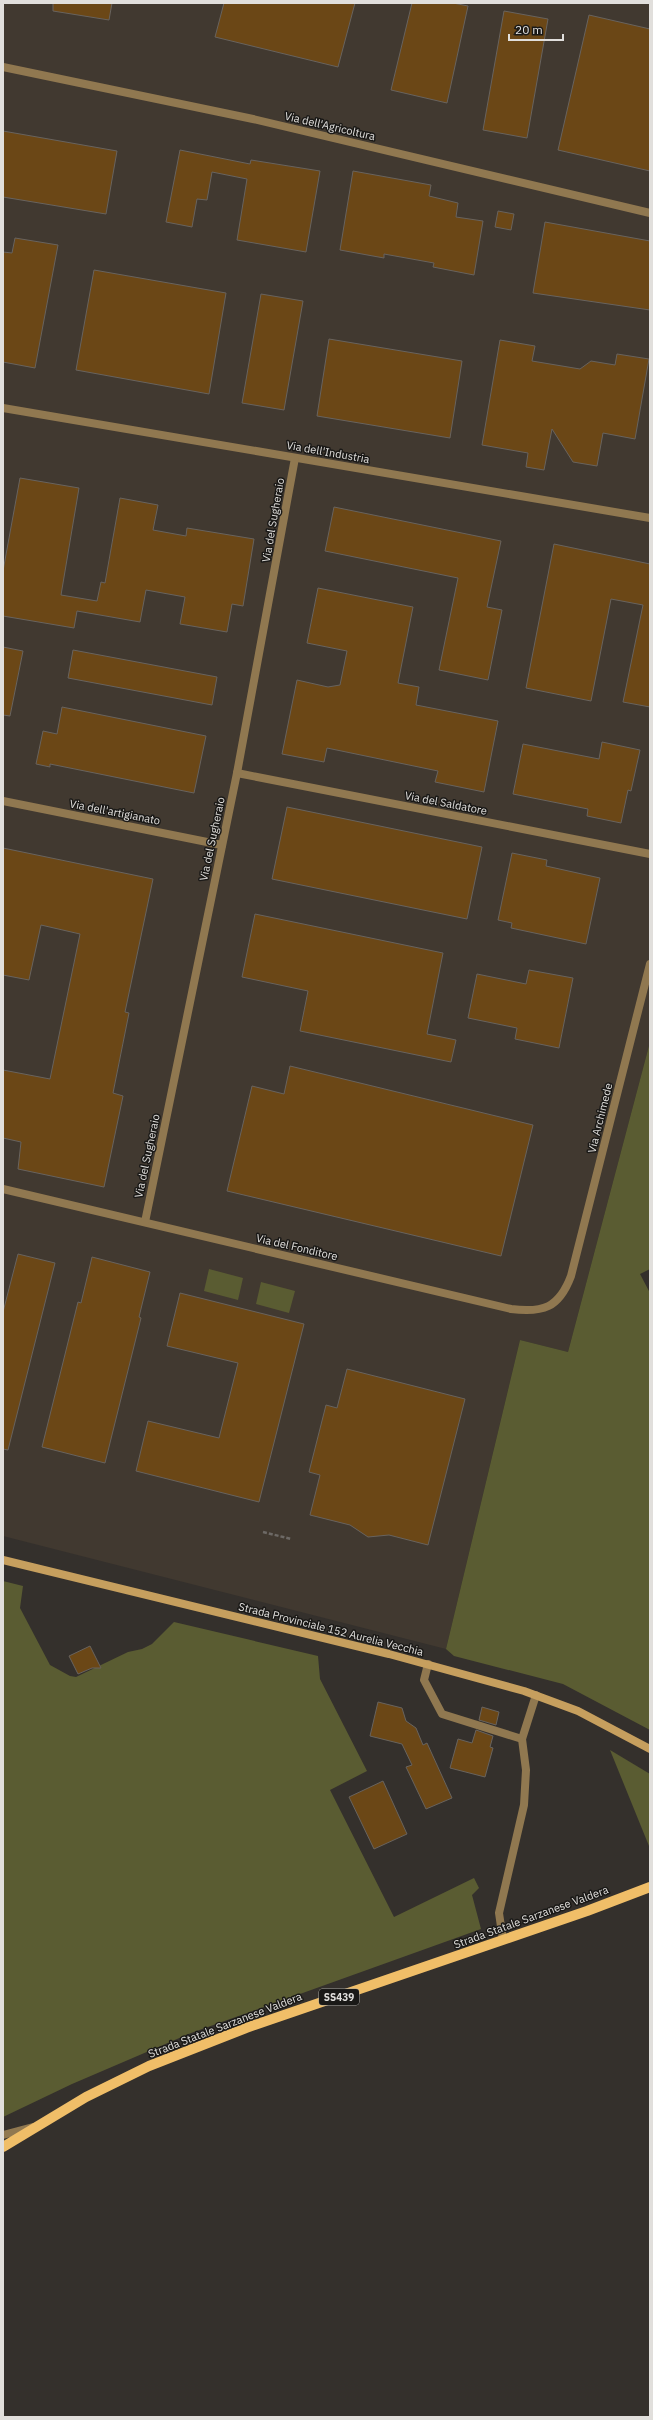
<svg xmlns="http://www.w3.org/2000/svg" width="653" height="2420" viewBox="0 0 653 2420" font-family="'IBM Plex Sans',sans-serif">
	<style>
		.built { fill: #413930 }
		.green { fill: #5a5c32 }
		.building { fill: #6b4716; stroke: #68635e }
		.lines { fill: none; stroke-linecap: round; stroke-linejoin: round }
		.path { stroke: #6d6965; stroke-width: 2.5; stroke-dasharray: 4 2; stroke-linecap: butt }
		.lane { stroke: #907850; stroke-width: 8 }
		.street { stroke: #907850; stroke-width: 8 }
		.secondary { stroke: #c69f5e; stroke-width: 8 }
		.primary { stroke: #f0be68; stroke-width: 10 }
		.labels { text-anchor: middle; stroke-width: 3; stroke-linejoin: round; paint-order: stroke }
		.shield { fill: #1a1917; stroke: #a5a4a1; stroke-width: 1 }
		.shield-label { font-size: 10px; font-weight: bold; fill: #e1dfdc }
		.street-label { font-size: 11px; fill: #e1dfdc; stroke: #1a1917 }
	</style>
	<rect width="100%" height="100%" fill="#34302c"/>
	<path class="built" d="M3 3H650V1042L568 1352 520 1340 446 1649 3 1536Z"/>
	<g class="green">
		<path d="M650 1042V1269L640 1274 650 1293V1730L563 1684 454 1656 446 1649 520 1340 568 1352Z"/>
		<path d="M209 1269 243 1278 238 1300 204 1291Z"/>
		<path d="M261 1282 295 1291 289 1313 256 1304Z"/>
		<path d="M3 1581 23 1586 20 1608 50 1665 70 1676 76 1677 128 1652 142 1649 152 1644 174 1622 318 1656 320 1679 367 1771 330 1790 394 1917 474 1878 479 1888 472 1895 481 1929 191 2033 72 2084 3 2117Z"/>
		<path d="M610 1750 650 1774V1848L649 1846Z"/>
	</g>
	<g class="building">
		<path d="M53 3H112L109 20 53 11Z"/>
		<path d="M224 3H355L338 67 215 37Z"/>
		<path d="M412 3H453L468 6 447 103 391 90Z"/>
		<path d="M504 11 548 19 527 138 483 130Z"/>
		<path d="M589 15 650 29V171L558 150Z"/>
		<path d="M3 131 117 151 106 214 3 197Z"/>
		<path d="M180 150 250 164 251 160 320 171 306 252 237 240 247 179 212 172 207 200 197 199 192 227 166 222Z"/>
		<path d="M353 171 431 185 429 196 458 203 456 217 483 221 474 275 433 267 434 263 384 254V258L340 250Z"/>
		<path d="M498 211 514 214 511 230 495 227Z"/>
		<path d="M545 222 650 241V310L533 293Z"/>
		<path d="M15 238 58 245 35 368 3 362V252L12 253Z"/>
		<path d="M94 270 226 293 209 394 76 370Z"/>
		<path d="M261 294 303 301 284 410 242 403Z"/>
		<path d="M329 339 462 361 450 438 317 416Z"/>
		<path d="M500 340 535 346 532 361 580 369 591 361 615 365 617 354 649 359 635 439 603 433 597 466 573 462 552 429 544 470 526 467 528 453 482 445Z"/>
		<path d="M20 478 79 488 61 595 97 601 101 582 105 583 120 498 158 505 153 530 186 536 187 528 254 539 243 606 232 604 227 632 180 624 185 597 146 590 140 622 77 611 74 628 3 616V571Z"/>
		<path d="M334 507 501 541 487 607 502 610 488 680 439 670 458 578 325 551Z"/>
		<path d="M554 544 650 564V707L623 702 643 605 611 599 591 701 526 688Z"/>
		<path d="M318 588 413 607 398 683 419 687 416 705 498 721 484 792 435 782 438 771 327 748 324 762 282 754 297 680 328 687 340 685 347 651 307 643Z"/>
		<path d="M3 647 23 651 10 716 3 715Z"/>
		<path d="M73 650 217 677 212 705 68 678Z"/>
		<path d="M62 707 206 736 194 793 50 764V767L36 764 43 731 57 734Z"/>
		<path d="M602 742 640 750 631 791 628 790 621 823 587 816 588 809 513 794 523 744 599 759Z"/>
		<path d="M287 807 482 847 467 919 272 879Z"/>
		<path d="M3 848 153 879 125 1012 129 1013 113 1093 123 1096 104 1187 18 1169 21 1142 3 1138V1070L50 1079 80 934 41 925 29 980 3 975Z"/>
		<path d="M512 853 547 860 546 866 600 878 586 944 511 928 512 923 498 920Z"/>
		<path d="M255 914 443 953 427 1034 456 1040 451 1062 300 1031 308 991 242 977Z"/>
		<path d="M529 970 573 978 559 1048 515 1039 517 1028 468 1018 477 974 526 984Z"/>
		<path d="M290 1066 533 1125 501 1256 227 1191 252 1086 284 1094Z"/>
		<path d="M18 1254 55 1263 8 1450 3 1449V1312Z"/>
		<path d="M92 1257 150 1272 139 1317 141 1318 105 1463 42 1447 78 1302 81 1303Z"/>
		<path d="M180 1293 304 1324 259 1502 136 1471 148 1421 219 1438 238 1363 167 1346Z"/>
		<path d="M347 1369 465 1399 428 1545 389 1535 368 1537 350 1525 310 1515 320 1475 309 1472 326 1405 337 1408Z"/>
		<path d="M90 1646 101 1668H92L78 1674 69 1656Z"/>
		<path d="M378 1702 402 1708 406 1721 416 1728 423 1745 427 1743 452 1798 426 1809 406 1767 412 1765 402 1744 370 1736Z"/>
		<path d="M482 1707 499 1712 496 1725 479 1720Z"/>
		<path d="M476 1730 493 1736 490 1747 493 1748 485 1777 450 1768 458 1739 472 1743Z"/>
		<path d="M383 1781 407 1834 374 1849 349 1797Z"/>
	</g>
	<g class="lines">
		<path class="path" d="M263 1532 291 1539"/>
		<g class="lane">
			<path d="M428 1664 424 1680 442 1714 522 1739"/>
			<path d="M503 1940 499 1913 524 1805 526 1770 522 1739 536 1695"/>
		</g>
		<g class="street">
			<path d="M3 67 253 119 650 213"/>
			<path d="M3 408 650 518"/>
			<path d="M237 773 650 854"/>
			<path d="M3 801 222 845"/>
			<path d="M3 1189 511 1309C543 1313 559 1308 571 1276L650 964"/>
			<path d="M145 1222 237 773 295 458"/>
			<path d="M3 2135 33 2127"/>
		</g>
		<path class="secondary" d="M3 1560 389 1654 524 1691 578 1711 650 1749"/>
		<path class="primary" d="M3 2147 86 2097 149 2066 246 2028 587 1911 650 1887"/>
	</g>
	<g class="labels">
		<rect class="shield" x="319" y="1989" width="40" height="16" rx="3"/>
		<g class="shield-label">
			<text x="339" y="2001">SS439</text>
		</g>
		<g class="street-label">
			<text transform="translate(330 126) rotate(13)" y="4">Via dell'Agricoltura</text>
			<text transform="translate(328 452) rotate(10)" y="4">Via dell'Industria</text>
			<text transform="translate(273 520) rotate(-80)" y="4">Via del Sugheraio</text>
			<text transform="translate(446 803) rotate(11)" y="4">Via del Saldatore</text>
			<text transform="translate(115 812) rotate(11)" y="4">Via dell'artigianato</text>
			<text transform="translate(212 839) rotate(-78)" y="4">Via del Sugheraio</text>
			<text transform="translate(600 1118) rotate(-76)" y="4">Via Archimede</text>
			<text transform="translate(147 1156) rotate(-78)" y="4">Via del Sugheraio</text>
			<text transform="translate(297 1247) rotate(13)" y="4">Via del Fonditore</text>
			<text transform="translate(331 1629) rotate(14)" y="4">Strada Provinciale 152 Aurelia Vecchia</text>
			<text transform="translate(531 1917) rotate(-20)" y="4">Strada Statale Sarzanese Valdera</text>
			<text transform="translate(225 2025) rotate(-21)" y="4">Strada Statale Sarzanese Valdera</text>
		</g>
	</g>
	<rect width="653" height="2420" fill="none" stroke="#e1dfdc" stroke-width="8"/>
	<path d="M509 34v6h54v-6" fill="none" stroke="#e1dfdc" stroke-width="2"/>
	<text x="515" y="34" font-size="12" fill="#e1dfdc" stroke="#1a1917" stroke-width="3" paint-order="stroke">20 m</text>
</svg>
